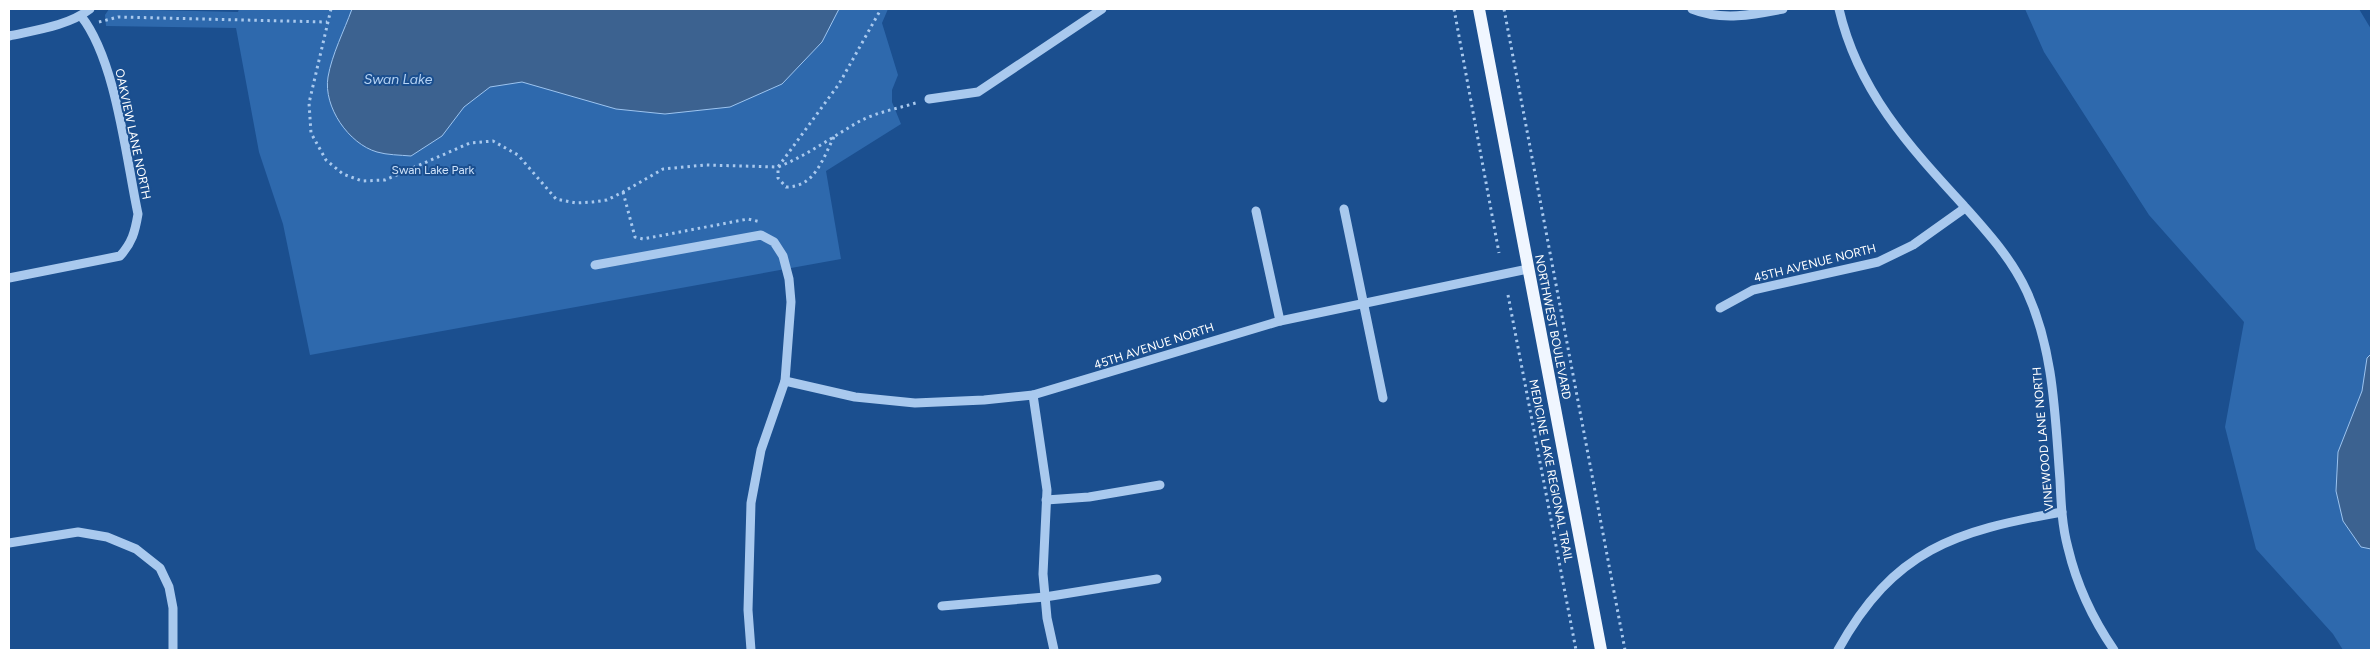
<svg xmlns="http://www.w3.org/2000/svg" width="2380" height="659" viewBox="0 0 2380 659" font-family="Figtree,sans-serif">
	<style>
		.green { fill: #2e69ad }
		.water { fill: #3c6290; stroke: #9cc4f0 }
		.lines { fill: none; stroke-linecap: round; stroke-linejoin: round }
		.path { stroke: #a9c9ee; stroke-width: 3; stroke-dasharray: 2.5 4; stroke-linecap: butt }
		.minor { stroke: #a9c9ee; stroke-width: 9 }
		.major { stroke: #f0f6ff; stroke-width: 12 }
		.labels { text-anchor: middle; stroke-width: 4; stroke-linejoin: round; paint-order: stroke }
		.street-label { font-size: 12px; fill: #fff; stroke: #1b4f8f }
		.park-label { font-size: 12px; fill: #cfe3fa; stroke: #1b4f8f }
		.water-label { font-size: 14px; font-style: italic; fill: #b5d3f5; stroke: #1b4f8f }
	</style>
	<rect width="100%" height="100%" fill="#1b4f8f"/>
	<g class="green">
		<path d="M109 9 238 12 239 9H888L882 23 898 75 892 90V102L901 124 826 171 841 259 310 355 283 224 259 152 236 28 106 26 105 15Z"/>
		<path d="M2025 9H2359L2371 29V650H2343L2333 634 2256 549 2225 427 2244 322 2149 215 2044 52Z"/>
	</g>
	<g class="water">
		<path d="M352 9H839L822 42 782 84 730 107 665 114 616 109 522 82 490 87 464 107 442 136 411 156C400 155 387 155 377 152 349 144 323 107 328 77 332 54 344 31 352 9Z"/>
		<path d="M2371 354V549L2361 547 2343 521 2336 491 2338 452 2362 391 2367 358Z"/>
	</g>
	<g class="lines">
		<g class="path">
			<path d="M331 9 309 103 311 133 326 160 343 174 362 181 385 180 470 143 493 141 518 155 556 199 576 203 593 202 607 200 623 192 663 169 705 165 778 167 839 84 881 9"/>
			<path d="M1454 9 1499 253"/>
			<path d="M1504 9 1625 650"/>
			<path d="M99 22 118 17 327 22"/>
			<path d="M834 137C822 160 815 187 786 187L778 178V167C808 155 832 137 860 121 877 112 900 108 919 102"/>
			<path d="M623 192 635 237 643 239 748 219 761 222"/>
			<path d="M1508 295 1576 650"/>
		</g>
		<g class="minor">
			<path d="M1692 9C1721 21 1753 15 1783 9"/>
			<path d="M1839 9C1858 91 1909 146 1965 207 1988 233 2012 259 2027 292 2054 351 2055 416 2060 480 2061 503 2062 526 2068 548 2077 586 2092 618 2114 650"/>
			<path d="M9 36C36 30 68 26 90 9"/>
			<path d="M929 99 978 92 1102 9"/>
			<path d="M1344 209 1383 398"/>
			<path d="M1256 211 1280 321"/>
			<path d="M595 265 761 235 774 242 783 256 789 279 791 302 785 381 761 450 751 503 748 610 751 650"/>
			<path d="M9 278 120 256C132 243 135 232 138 214 126 158 116 60 81 16"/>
			<path d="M1720 308 1753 290 1878 262 1913 245 1965 208"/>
			<path d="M785 381 855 397 915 403 984 400 1033 395 1280 321 1528 269"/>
			<path d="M1033 395 1047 490 1043 574 1047 618 1054 650"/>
			<path d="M1046 500 1089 497 1160 485"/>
			<path d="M9 543 78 532 107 537 136 549 160 568 169 587 173 608V650"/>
			<path d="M942 606 1045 597 1157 579"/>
			<path d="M1838 650C1894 549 1955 531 2062 512"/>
		</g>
		<path class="major" d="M1479 9 1601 650"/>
	</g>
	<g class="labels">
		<g class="street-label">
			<text transform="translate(133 134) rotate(78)" y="4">OAKVIEW LANE NORTH</text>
			<text transform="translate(1815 263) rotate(-14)" y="4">45TH AVENUE NORTH</text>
			<text transform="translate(1553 327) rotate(79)" y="4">NORTHWEST BOULEVARD</text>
			<text transform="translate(1154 346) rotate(-18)" y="4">45TH AVENUE NORTH</text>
			<text transform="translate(2043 439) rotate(-95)" y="4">VINEWOOD LANE NORTH</text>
			<text transform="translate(1551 471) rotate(79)" y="4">MEDICINE LAKE REGIONAL TRAIL</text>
		</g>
		<g class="park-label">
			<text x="433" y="174">Swan Lake Park</text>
		</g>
		<g class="water-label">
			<text x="398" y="84">Swan Lake</text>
		</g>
	</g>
	<rect width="2380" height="659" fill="none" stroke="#ffffff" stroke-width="20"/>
</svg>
